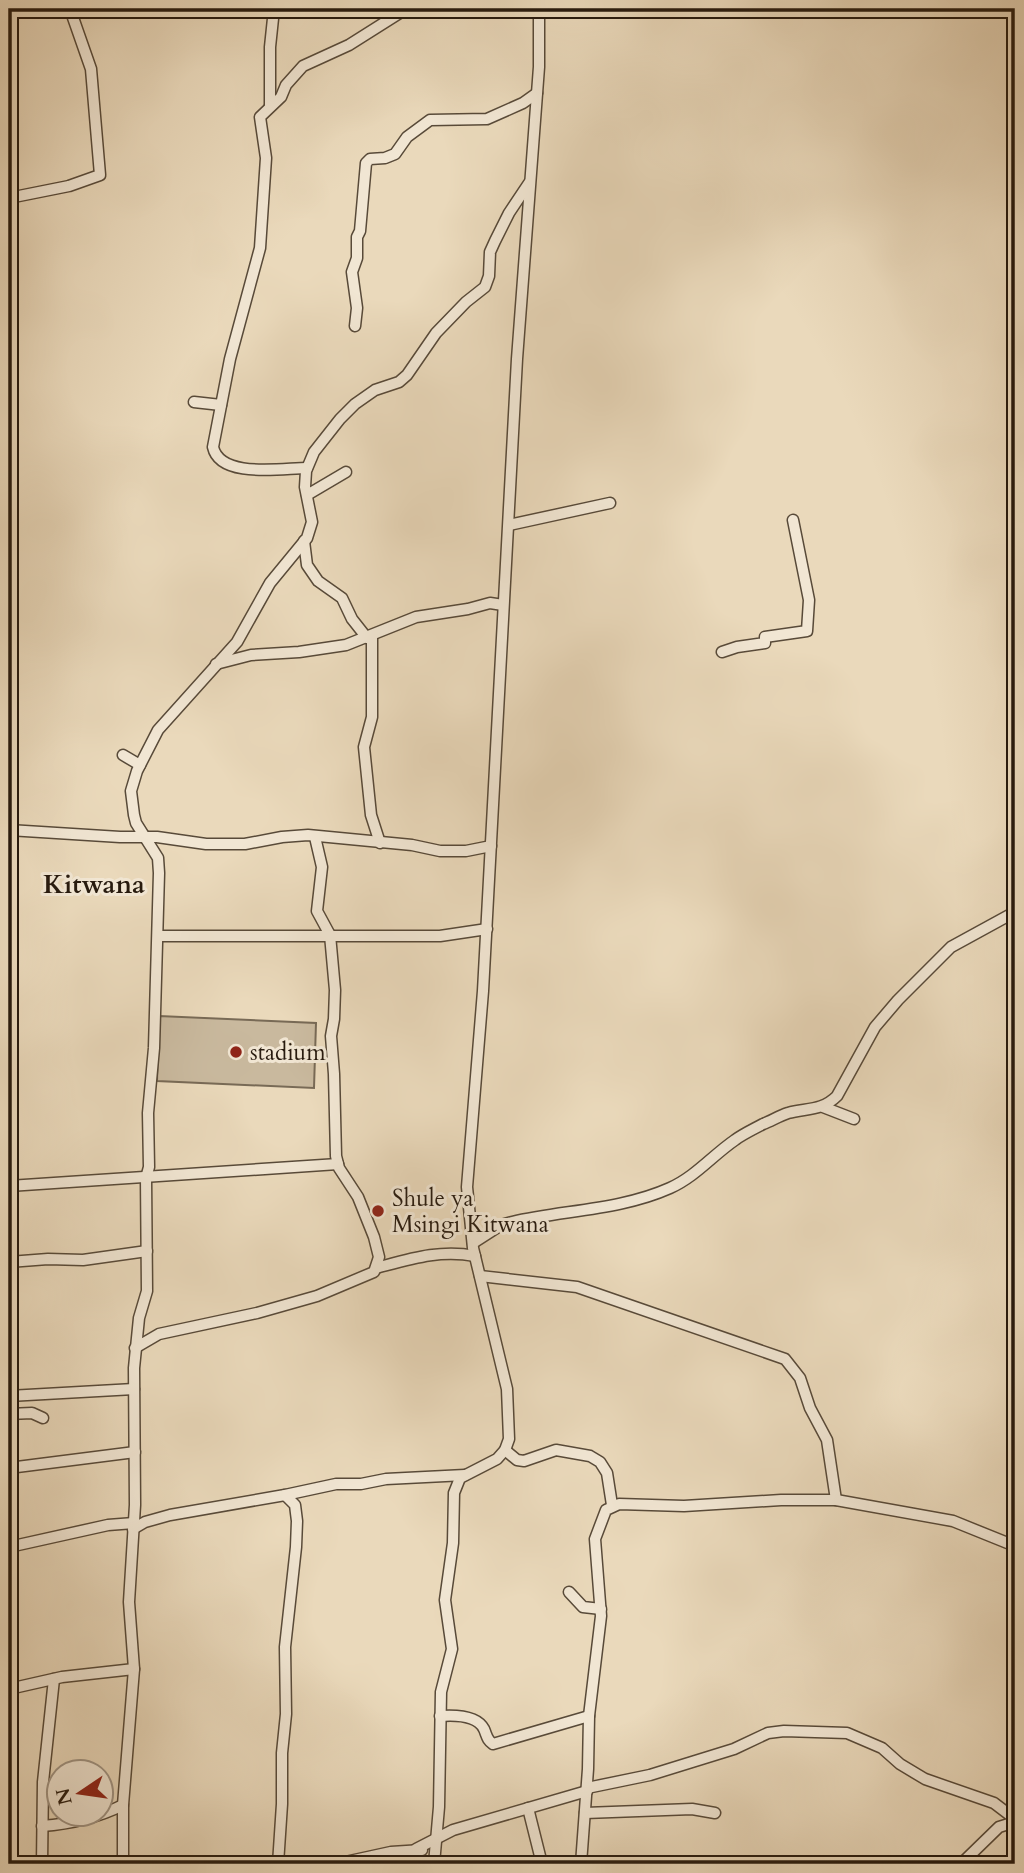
<svg xmlns="http://www.w3.org/2000/svg" width="1024" height="1873" viewBox="0 0 1024 1873" font-family="Cardo,serif">
	<style>
		.green { fill: #c9b99e; stroke: #786a56; stroke-width: 2 }
		.lines { fill: none; stroke-linecap: round; stroke-linejoin: round }
		.minor-casing { stroke: #584a39; stroke-width: 13 }
		.minor { stroke: #f1e6d3; stroke-width: 10 }
		.poi-dot { fill: #8f2418; stroke: #f1e6d3; stroke-width: 2.5 }
		.labels { text-anchor: middle; stroke-width: 6; stroke-linejoin: round; paint-order: stroke }
		.poi-label { font-size: 23px; fill: #271a0e; stroke: #f1e6d3; text-anchor: start }
		.quarter-label { font-size: 26px; font-weight: bold; fill: #271a0e; stroke: #f1e6d3 }
	</style>
	<rect width="100%" height="100%" fill="#ead9bb"/>
	<filter id="stains"><feTurbulence type="fractalNoise" baseFrequency=".00286" numOctaves="4"/><feColorMatrix values="0 0 0 0 .2 0 0 0 0 .09 0 0 0 0 .02 0 0 0 .5 -.17"/></filter>
	<radialGradient id="worn" r=".72"><stop offset=".6" stop-color="#630" stop-opacity="0"/><stop offset="1" stop-color="#630" stop-opacity=".3"/></radialGradient>
	<path class="green" d="M159 1016 316 1023 314 1088 157 1081Z"/>
	<g class="lines">
		<g class="minor-casing">
			<g id="minor">
				<path d="M270 105V47L274 9"/>
				<path d="M9 198 69 186 100 175 91 69 70 9"/>
				<path d="M355 326 357 308 352 272 357 258V237L360 231 366 163 370 159 385 158 395 154 407 137 430 120 487 119 523 103 537 93"/>
				<path d="M194 402 221 405"/>
				<path d="M307 468C282 468 220 479 213 447L230 359 260 248 266 158 260 117 281 97 286 85 303 66 349 45 406 9"/>
				<path d="M307 495 346 472"/>
				<path d="M509 525 610 503"/>
				<path d="M304 541 307 565 318 581 342 598 352 619 367 638"/>
				<path d="M372 636V717L364 747 371 815 380 843"/>
				<path d="M722 652 737 647 765 643V637L807 631 809 600 793 520"/>
				<path d="M216 664 251 655 299 652 346 645 416 617 468 609 490 603 503 605"/>
				<path d="M123 755 140 765"/>
				<path d="M9 830 120 837H157L206 844H245L282 837 308 835 412 845 440 851H466L491 846"/>
				<path d="M9 876 12 910 9 953"/>
				<path d="M158 936H440L487 929"/>
				<path d="M823 1107 854 1119"/>
				<path d="M9 1186 338 1164"/>
				<path d="M473 1243 501 1225 512 1222C564 1210 621 1210 670 1188 695 1177 713 1155 735 1140 743 1134 754 1129 763 1124 771 1121 779 1116 788 1113 807 1108 822 1111 837 1096L875 1027 898 1000 951 947 1015 912"/>
				<path d="M9 1262 48 1259 83 1260 147 1251"/>
				<path d="M376 1268C410 1259 440 1249 475 1256"/>
				<path d="M480 1276 577 1287 785 1359 800 1378 810 1408 827 1440 836 1500"/>
				<path d="M135 1348 159 1334 257 1313 317 1296 374 1272 379 1257 374 1237 358 1197 339 1168 336 1156 334 1074 331 1036 334 1019 335 990 330 935 317 911 322 867 315 837"/>
				<path d="M9 1396 134 1389"/>
				<path d="M9 1414 32 1413 43 1418"/>
				<path d="M505 1450 517 1460 524 1461 556 1450 590 1456 600 1462 607 1473 612 1505"/>
				<path d="M9 1468 135 1452"/>
				<path d="M133 1529 145 1522 170 1515 285 1495 336 1484H361L386 1479 465 1475"/>
				<path d="M9 1547 108 1525 134 1523"/>
				<path d="M569 1592 583 1607 601 1609"/>
				<path d="M9 1689 62 1677 134 1669"/>
				<path d="M440 1716C454 1715 477 1715 484 1729 487 1736 487 1740 493 1744L589 1716"/>
				<path d="M587 1788 650 1775 734 1749 768 1733 784 1731 847 1733 882 1748 900 1764 925 1779 994 1803 1015 1819"/>
				<path d="M528 1808 542 1864"/>
				<path d="M585 1813 692 1809 715 1813"/>
				<path d="M42 1826C71 1824 97 1818 123 1805"/>
				<path d="M416 1849 453 1830 587 1791"/>
				<path d="M42 1864 43 1782 54 1679"/>
				<path d="M123 1864V1805L134 1669 129 1602 135 1505 134 1368 139 1318 147 1291 146 1178 149 1167 148 1113 154 1048 159 873 158 858 136 823 134 815 131 791 137 771 158 730 237 642 270 583 307 538 312 522 305 487 306 471 314 452 340 419 355 404 375 390 399 382 407 375 436 333 466 302 485 287 489 276 490 252 495 241 509 213 529 183"/>
				<path d="M278 1864 282 1804V1753L286 1714 285 1647 296 1547 297 1521 295 1505 285 1495"/>
				<path d="M336 1864 391 1852 422 1850"/>
				<path d="M434 1864 439 1807 441 1692 452 1649 445 1600 453 1543 454 1493 460 1478 497 1459 505 1450 509 1439 507 1389 473 1248 467 1187 483 991 517 359 539 67V9"/>
				<path d="M581 1864 588 1769 589 1716 601 1616 595 1539 606 1510 619 1504 684 1506 781 1500H836L953 1521 1015 1546"/>
				<path d="M961 1864 999 1827 1015 1822"/>
			</g>
		</g>
		<use href="#minor" class="minor"/>
	</g>
	<g class="poi-dot">
		<circle cx="236" cy="1052" r="7"/>
		<circle cx="378" cy="1211" r="7"/>
	</g>
	<g class="labels">
		<g class="poi-label">
			<text x="250" y="1060">stadium</text>
			<text x="392" y="1206">Shule ya<tspan x="392" dy="26">Msingi Kitwana</tspan></text>
		</g>
		<g class="quarter-label">
			<text x="94" y="893">Kitwana</text>
		</g>
	</g>
	<rect width="1024" height="1873" fill="none" stroke="#ead9bb" stroke-width="35"/>
	<rect x="10" y="10" width="1003" height="1852" fill="none" stroke="#271a0e" stroke-width="3.5"/>
	<rect x="18" y="18" width="989" height="1838" fill="none" stroke="#271a0e" stroke-width="2"/>
	<g transform="translate(80 1793) rotate(257)"><circle r="33" fill="#f1e6d3" stroke="#a09484" stroke-width="2"/>
	<path d="M0-5L12 26L0 18L-12 26Z" fill="#8f2418"/>
	<text y="-10" font-size="19" font-weight="bold" text-anchor="middle" fill="#271a0e">N</text>
	</g>
	<rect width="100%" height="100%" filter="url(#stains)"/>
	<rect width="100%" height="100%" fill="url(#worn)"/>
</svg>
